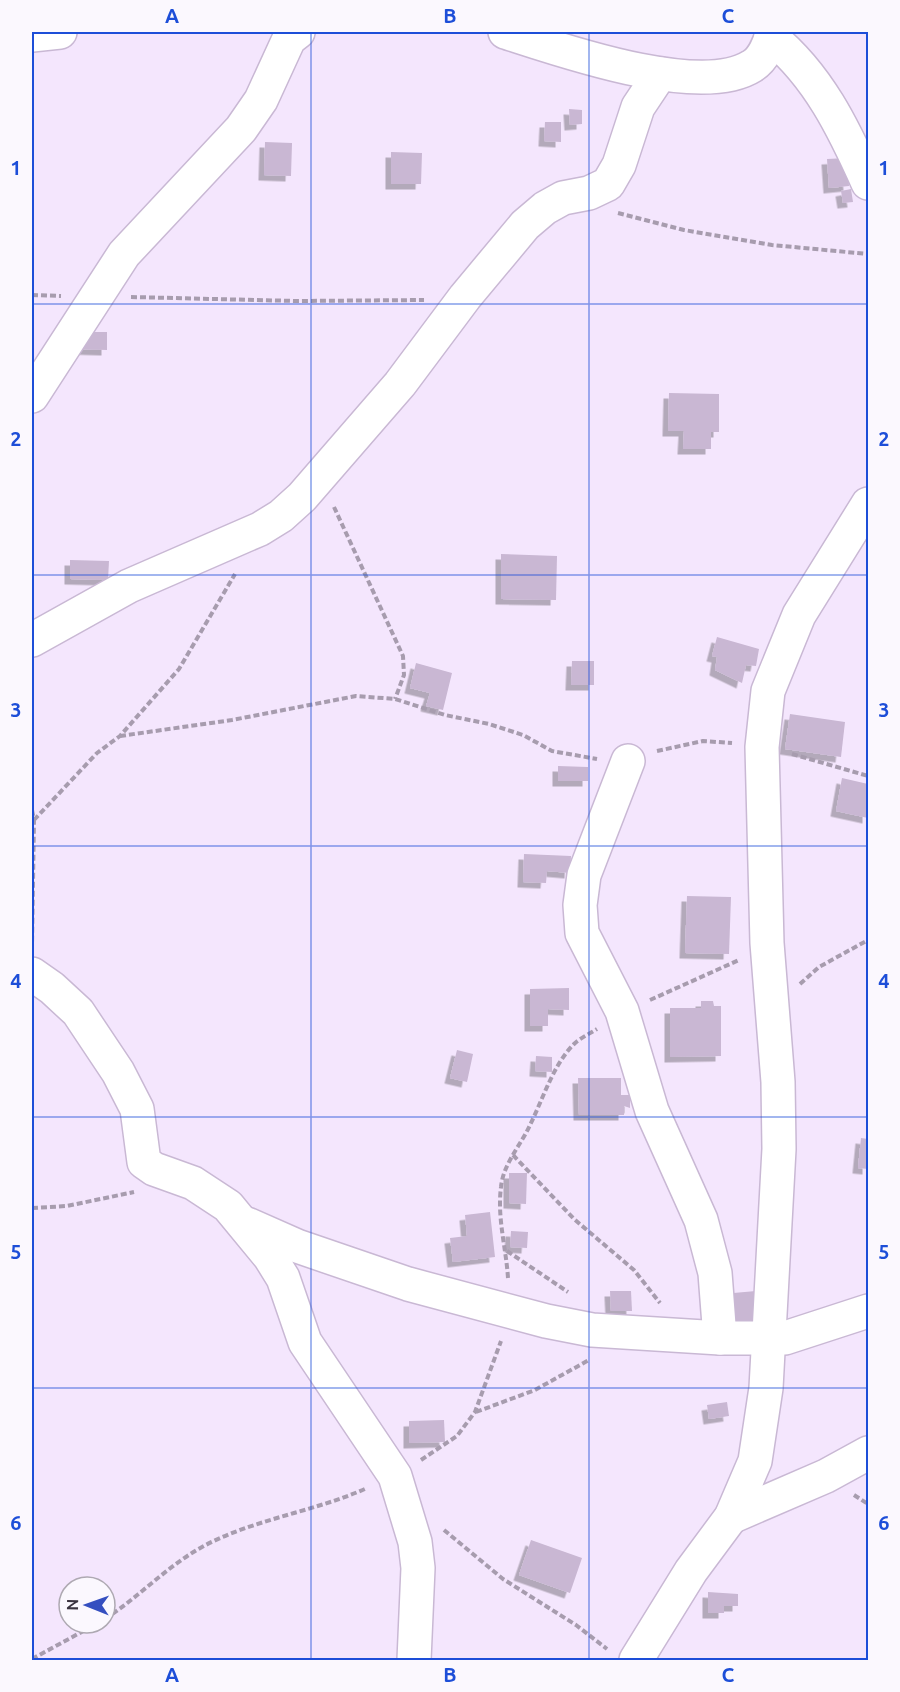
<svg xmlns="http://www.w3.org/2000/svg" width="900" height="1692" viewBox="0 0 900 1692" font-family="Ubuntu,sans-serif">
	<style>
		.building { fill: #c9b7d3; filter: url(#shadow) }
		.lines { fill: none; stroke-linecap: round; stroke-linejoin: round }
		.minor-casing { stroke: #c9b8d4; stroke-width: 36 }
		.path { stroke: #a79cae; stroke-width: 4; stroke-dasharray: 6 3; stroke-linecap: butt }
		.minor { stroke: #fff; stroke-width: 33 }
		.grid { fill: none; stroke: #1d4ed8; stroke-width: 1.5; stroke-opacity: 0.55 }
		.neatline { fill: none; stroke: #1d4ed8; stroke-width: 2 }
		.grid-label { font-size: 20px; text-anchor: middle; font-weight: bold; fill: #1d4ed8 }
	</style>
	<defs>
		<filter id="shadow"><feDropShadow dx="-5.5" dy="5.5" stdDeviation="0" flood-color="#0004"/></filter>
	</defs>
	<rect width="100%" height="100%" fill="#f4e6fd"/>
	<g class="building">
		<path d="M569 109 582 110V124L570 125Z"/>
		<path d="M545 122H561V142L544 141Z"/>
		<path d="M265 142 292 143 291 176 264 175Z"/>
		<path d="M391 152 422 153 421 184H391Z"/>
		<path d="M847 158 849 186 829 188 827 159Z"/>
		<path d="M851 189 853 202 843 203 841 191Z"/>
		<path d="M74 332H107V350L74 349Z"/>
		<path d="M669 393 719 394V432H711V449H683L684 431H668Z"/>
		<path d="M501 554 557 556 556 600 501 599Z"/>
		<path d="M70 560 109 561 108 580 70 579Z"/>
		<path d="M717 637 759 649 756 666 746 665 742 683 715 670 717 657 712 656Z"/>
		<path d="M572 661H594V685H571Z"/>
		<path d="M416 663 452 673 443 710 426 706 430 693 410 688Z"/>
		<path d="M790 714 845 722 841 757 785 749Z"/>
		<path d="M558 766 588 767V781H558Z"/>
		<path d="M842 778 868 784V818L836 811Z"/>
		<path d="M524 854 571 856 570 873 547 871 546 883 523 882Z"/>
		<path d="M687 896 731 897 729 954 685 953Z"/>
		<path d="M569 988V1010L548 1009V1026H530V989Z"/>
		<path d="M701 1001H713L714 1006H721V1056L670 1057V1008H701Z"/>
		<path d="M457 1050 473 1054 467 1082 450 1078Z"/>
		<path d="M536 1056 552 1057V1072L535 1071Z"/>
		<path d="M578 1078H621V1095H630V1108L624 1106V1115H579Z"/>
		<path d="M861 1138 868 1139V1169L858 1168Z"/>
		<path d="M509 1173H527L526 1204 509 1203Z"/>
		<path d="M490 1212 495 1257 453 1262 450 1238 467 1236 465 1215Z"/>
		<path d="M511 1231 528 1232 527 1248 510 1247Z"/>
		<path d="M610 1291H631L632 1311H611Z"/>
		<path d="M756 1291 759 1320 745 1321V1329L725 1331 722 1294Z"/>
		<path d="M727 1402 729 1416 709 1419 707 1405Z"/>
		<path d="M444 1420 445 1442 409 1443V1421Z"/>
		<path d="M531 1540 582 1558 570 1593 519 1575Z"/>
		<path d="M708 1592 738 1594V1606H724V1613H708Z"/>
	</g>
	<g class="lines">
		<g class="minor-casing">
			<g id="minor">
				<path d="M505 32C561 50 700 99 752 66 764 59 769 44 773 32"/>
				<path d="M32 35 60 32"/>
				<path d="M771 37C818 75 844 129 868 183"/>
				<path d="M32 396 124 254 241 129 261 100 289 39 298 32"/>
				<path d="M32 640 129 586 260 529 281 516 302 497 400 384 465 297 525 225 545 208 563 198 589 193 608 184 619 165 638 107 660 74"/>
				<path d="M628 761 584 875 580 905 582 933 622 1011 652 1111 701 1220 715 1273 720 1338"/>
				<path d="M32 974 52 988 78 1012 118 1072 137 1109 144 1162 154 1169 193 1183 228 1206 270 1257 283 1278 305 1342 395 1476 415 1542 418 1568 414 1660"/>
				<path d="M247 1224 297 1246 408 1284 546 1321 592 1330 720 1338H785L868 1311"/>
				<path d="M731 1517 826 1476 868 1453"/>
				<path d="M636 1660 691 1571 731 1517 755 1461 766 1388 779 1149 778 1082 767 943 762 747 768 691 799 615 868 504"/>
			</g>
		</g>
		<g class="path">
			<path d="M618 213 684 230 772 245 868 254"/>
			<path d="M32 295 61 296"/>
			<path d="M131 297 297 301 424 300"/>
			<path d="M334 507 403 656 404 675 395 699"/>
			<path d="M120 736 232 720 356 696 395 699 445 715 489 724 523 735 552 751 597 759"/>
			<path d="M657 751 703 741 732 743"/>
			<path d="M792 754 868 776"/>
			<path d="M32 810 34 820 32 945"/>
			<path d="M34 820 97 753 120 736 179 669 235 574"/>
			<path d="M800 984 819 967 868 940"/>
			<path d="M650 1000 739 960"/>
			<path d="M513 1155 574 1219 634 1270 660 1303"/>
			<path d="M32 1208 67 1206 134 1192"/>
			<path d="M507 1251 568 1292"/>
			<path d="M508 1278C506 1247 497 1218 501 1187 503 1164 521 1145 530 1125 543 1099 553 1065 574 1044 580 1038 589 1034 597 1029"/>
			<path d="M476 1412 535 1390 589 1360"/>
			<path d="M421 1460 457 1436 475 1412 501 1341"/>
			<path d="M854 1495 868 1504"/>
			<path d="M444 1530 503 1579 576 1625 607 1649"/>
			<path d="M105 1619C139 1597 166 1567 202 1547 253 1519 314 1512 367 1488"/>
			<path d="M32 1659 98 1623"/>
		</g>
		<use href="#minor" class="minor"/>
	</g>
	<path class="grid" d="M311 32V1660M589 32V1660M32 304H868M32 575H868M32 846H868M32 1117H868M32 1388H868"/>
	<rect width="900" height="1692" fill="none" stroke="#fbf8fe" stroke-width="66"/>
	<g transform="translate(87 1605) rotate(271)"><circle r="28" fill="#fbf8fe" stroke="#aea9b2" stroke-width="1.5"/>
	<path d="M0-4.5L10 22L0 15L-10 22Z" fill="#354fc0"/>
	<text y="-9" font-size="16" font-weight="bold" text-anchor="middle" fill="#3a333f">N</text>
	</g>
	<rect x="33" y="33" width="834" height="1626" class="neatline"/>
	<g class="grid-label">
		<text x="172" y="23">A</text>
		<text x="450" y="23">B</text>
		<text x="728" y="23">C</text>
		<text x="16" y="175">1</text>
		<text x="884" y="175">1</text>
		<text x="16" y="446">2</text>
		<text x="884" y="446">2</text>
		<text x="16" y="717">3</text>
		<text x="884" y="717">3</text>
		<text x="16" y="988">4</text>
		<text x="884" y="988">4</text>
		<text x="16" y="1259">5</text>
		<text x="884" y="1259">5</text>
		<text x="16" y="1530">6</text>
		<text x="884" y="1530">6</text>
		<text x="172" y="1682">A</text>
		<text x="450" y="1682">B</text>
		<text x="728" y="1682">C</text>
	</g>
</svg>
